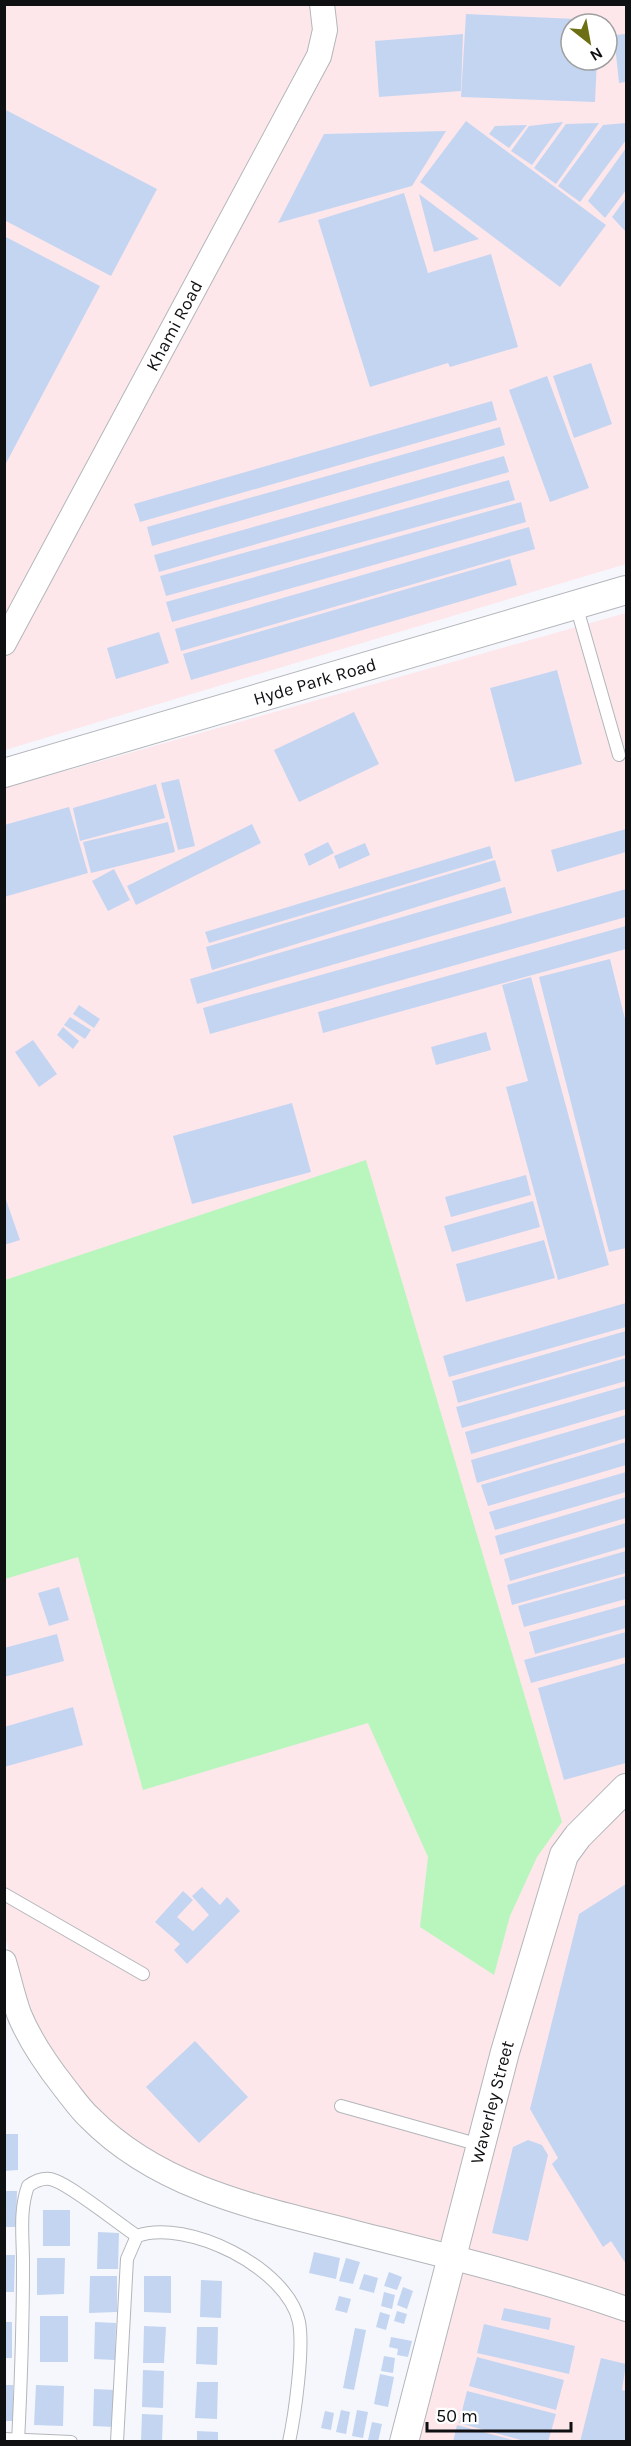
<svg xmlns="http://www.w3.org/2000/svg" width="631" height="2446" viewBox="0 0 631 2446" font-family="Karla,sans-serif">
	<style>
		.industrial { fill: #fde7eb; fill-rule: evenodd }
		.green { fill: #b9f6bd }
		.building { fill: #c4d5f2 }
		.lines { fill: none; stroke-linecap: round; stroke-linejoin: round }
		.service-casing { stroke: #b3b6ba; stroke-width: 14 }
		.minor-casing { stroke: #b3b6ba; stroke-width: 26 }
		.tertiary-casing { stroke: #b3b6ba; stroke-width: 30 }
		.service { stroke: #fff; stroke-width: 12 }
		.minor { stroke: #fff; stroke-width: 24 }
		.tertiary { stroke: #fff; stroke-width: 28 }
		.labels { text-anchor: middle; stroke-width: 5; stroke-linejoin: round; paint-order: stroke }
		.street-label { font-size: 18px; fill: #0f1012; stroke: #fff }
	</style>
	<rect width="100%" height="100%" fill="#f5f7fc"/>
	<g class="industrial">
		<path d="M76 4 626 5V564L5 750V5ZM571 24H607V60H571Z"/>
		<path d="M626 613V2441H409L457 2253 198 2183 104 2121 40 2045 25 2007 5 1937V788Z"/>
	</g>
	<path class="green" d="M366 1160 562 1822 537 1857 510 1916 494 1975 420 1927 428 1857 368 1723 143 1790 78 1557 5 1579V1280Z"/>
	<g class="building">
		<path d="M466 14 599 20V24H571V60H597L595 102 461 97Z"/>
		<path d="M463 34 461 91 379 97 375 41Z"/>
		<path d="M626 34V82L619 83 614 35Z"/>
		<path d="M4 109 157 189 111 276 4 220Z"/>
		<path d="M466 121 606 225 560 287 420 182Z"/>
		<path d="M563 122 532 165 511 151 529 126Z"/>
		<path d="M599 123 556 184 534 168 566 124Z"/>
		<path d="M626 123V140L580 202 558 186 603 125Z"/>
		<path d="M527 125 509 148 489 134 495 126Z"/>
		<path d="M446 131 412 186 278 223 324 134Z"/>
		<path d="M626 148V190L605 218 588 201Z"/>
		<path d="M404 193 428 273 491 254 518 347 450 367 448 363 370 387 318 220Z"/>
		<path d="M419 194 479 239 434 252Z"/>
		<path d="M626 198V232L612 217Z"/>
		<path d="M4 236 100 286 4 467Z"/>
		<path d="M591 363 612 424 574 438 553 376Z"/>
		<path d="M547 376 589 488 550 502 509 390Z"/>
		<path d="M492 401 497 420 140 522 134 504Z"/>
		<path d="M500 427 505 445 152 546 147 527Z"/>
		<path d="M504 456 509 472 159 572 154 555Z"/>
		<path d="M509 480 515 500 166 596 160 576Z"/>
		<path d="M521 502 526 522 172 622 166 602Z"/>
		<path d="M529 527 535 549 181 651 175 629Z"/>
		<path d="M510 559 517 585 191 680 183 654Z"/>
		<path d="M159 632 169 663 116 679 107 648Z"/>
		<path d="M557 670 582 764 515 782 490 688Z"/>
		<path d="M354 712 379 764 299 802 274 750Z"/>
		<path d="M179 779 195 846 178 850 161 783Z"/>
		<path d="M156 784 165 818 80 841 73 808Z"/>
		<path d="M69 807 88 873 4 897V825Z"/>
		<path d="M168 822 175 852 91 873 83 842Z"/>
		<path d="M252 824 261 843 136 905 127 886Z"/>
		<path d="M626 829V852L557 872 551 850Z"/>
		<path d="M328 842 334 853 309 866 304 854Z"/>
		<path d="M365 843 370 855 339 869 334 856Z"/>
		<path d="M490 846 493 858 209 943 205 932Z"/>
		<path d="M495 860 501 881 212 970 206 947Z"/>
		<path d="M114 869 130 900 108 911 92 881Z"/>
		<path d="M505 887 512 913 197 1004 190 979Z"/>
		<path d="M626 889V917L210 1034 203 1008Z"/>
		<path d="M626 926V949L323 1033 318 1012Z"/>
		<path d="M610 959 626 1023V1248L609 1252 539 977Z"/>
		<path d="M531 977 609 1265 558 1280 506 1087 528 1081 502 985Z"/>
		<path d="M79 1005 100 1019 94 1028 73 1014Z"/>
		<path d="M70 1017 91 1030 85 1039 64 1025Z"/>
		<path d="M63 1027 79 1041 73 1049 57 1035Z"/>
		<path d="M486 1032 491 1050 436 1065 431 1047Z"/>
		<path d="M33 1040 57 1074 39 1087 15 1052Z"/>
		<path d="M292 1103 311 1172 192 1204 173 1136Z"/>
		<path d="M526 1175 531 1195 451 1217 445 1197Z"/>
		<path d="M4 1194 20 1240 4 1245Z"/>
		<path d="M533 1201 540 1227 452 1252 444 1226Z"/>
		<path d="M544 1240 555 1278 466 1302 456 1264Z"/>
		<path d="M626 1303V1327L449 1377 443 1356Z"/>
		<path d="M626 1331V1355L458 1403 452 1381Z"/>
		<path d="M626 1358V1381L462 1428 456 1407Z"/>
		<path d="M626 1386V1409L471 1454 465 1432Z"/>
		<path d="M626 1415V1438L477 1483 471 1460Z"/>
		<path d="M626 1442V1465L488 1506 481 1485Z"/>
		<path d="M626 1472V1492L495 1530 489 1512Z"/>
		<path d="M626 1497V1518L500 1555 495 1536Z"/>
		<path d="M626 1523V1547L510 1581 504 1559Z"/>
		<path d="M626 1551V1573L512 1605 507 1585Z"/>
		<path d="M626 1576V1599L524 1627 518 1606Z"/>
		<path d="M59 1587 69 1620 49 1626 38 1593Z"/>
		<path d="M626 1605V1628L535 1654 529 1632Z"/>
		<path d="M626 1632V1657L531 1683 524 1660Z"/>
		<path d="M57 1634 64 1661 4 1677V1648Z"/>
		<path d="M626 1663V1763L564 1780 538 1688Z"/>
		<path d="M73 1707 83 1745 4 1767V1727Z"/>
		<path d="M626 1884V2264L611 2241 603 2247 552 2164 558 2158 530 2109 579 1914Z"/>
		<path d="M202 1887 220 1905 227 1897 240 1911 187 1964 174 1950 180 1944 155 1922 183 1891 193 1900 177 1917 193 1931 209 1915 192 1896Z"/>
		<path d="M195 2041 248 2097 199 2143 146 2087Z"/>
		<path d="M4 2134H18V2170L4 2171Z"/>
		<path d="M528 2140 542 2145 548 2155 528 2241 492 2233 513 2147Z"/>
		<path d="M4 2191H17L16 2227H4Z"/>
		<rect x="43" y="2210" width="27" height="36"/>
		<path d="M98 2232 119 2233 118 2269H97Z"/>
		<path d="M314 2252 340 2258 336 2279 309 2273Z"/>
		<path d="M4 2255H15L14 2292H4Z"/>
		<path d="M37 2258H65L64 2294 37 2295Z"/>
		<path d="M346 2258 360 2262 353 2284 339 2281Z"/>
		<path d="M389 2272 402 2277 397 2290 384 2286Z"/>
		<path d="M364 2274 378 2278 374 2293 359 2289Z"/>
		<path d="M90 2276H117V2312L89 2313Z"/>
		<path d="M144 2276H171V2313L144 2312Z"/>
		<path d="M201 2280 222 2281 221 2318 200 2317Z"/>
		<path d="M403 2287 413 2291 407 2309 397 2305Z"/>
		<path d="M384 2292 395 2295 392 2309 381 2306Z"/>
		<path d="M339 2296 351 2299 347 2313 335 2310Z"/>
		<path d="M504 2308 551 2318 549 2330 501 2320Z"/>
		<path d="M397 2311 407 2314 404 2324 394 2321Z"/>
		<path d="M380 2312 390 2315 386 2330 376 2327Z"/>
		<rect x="40" y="2316" width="28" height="46"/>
		<rect x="4" y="2322" width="8" height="36"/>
		<path d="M95 2322 116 2323 115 2360 94 2359Z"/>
		<path d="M484 2324 575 2346 569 2374 477 2353Z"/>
		<path d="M144 2326 166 2327 164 2363H143Z"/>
		<path d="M197 2327H218L217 2365 196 2364Z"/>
		<path d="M355 2328 366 2330 354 2390 343 2388Z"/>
		<path d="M391 2337 412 2341 408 2357 397 2355 398 2349 389 2347Z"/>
		<path d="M384 2356 395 2358 393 2373 381 2371Z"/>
		<path d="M477 2357 564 2380 556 2410 469 2386Z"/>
		<path d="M601 2358 626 2364 622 2390 626 2391V2442H580Z"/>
		<path d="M143 2370 164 2371 163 2408 142 2407Z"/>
		<path d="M380 2374 394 2377 388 2407 374 2404Z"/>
		<path d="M197 2382H218L217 2419 195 2418Z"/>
		<rect x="4" y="2385" width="9" height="36"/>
		<path d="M36 2385 64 2386 63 2426 34 2425Z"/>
		<path d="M94 2389 115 2390 114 2427 93 2426Z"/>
		<path d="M467 2391 556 2414 548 2442H528L459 2423Z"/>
		<path d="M341 2410 350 2412 346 2434 336 2432Z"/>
		<path d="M357 2410 368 2412 363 2438 352 2436Z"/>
		<path d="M325 2411 334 2413 331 2430 321 2428Z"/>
		<path d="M142 2414 163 2415 162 2442H141Z"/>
		<path d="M372 2422 382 2424 378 2442 368 2440Z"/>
		<path d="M457 2425 516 2441 515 2442H453Z"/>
		<path d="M197 2431 218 2432V2442H197Z"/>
	</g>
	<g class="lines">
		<g class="service-casing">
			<g id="service">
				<path d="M576 605 619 755"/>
				<path d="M4 1894 143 1974"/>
				<path d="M341 2106 480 2145"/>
				<path d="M4 2439 71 2442"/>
				<path d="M18 2442C21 2382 23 2322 23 2263 23 2237 19 2211 28 2186 35 2181 41 2178 50 2179 66 2181 120 2225 137 2236"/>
				<path d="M117 2442 127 2259 137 2236C187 2218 288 2268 299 2322 304 2349 295 2414 289 2442"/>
			</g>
		</g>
		<g class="minor-casing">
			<g id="minor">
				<path id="s1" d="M4 643 319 56 325 30 322 4"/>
				<path d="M4 1962C9 1979 13 1997 19 2014 30 2041 46 2064 64 2087 72 2097 80 2109 90 2118 161 2190 263 2209 356 2233 447 2256 538 2278 626 2309"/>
			</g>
		</g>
		<g class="tertiary-casing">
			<g id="tertiary">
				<path id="s2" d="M4 773 626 590"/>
				<path id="s3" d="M404 2442 505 2052 564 1855 578 1836 626 1788"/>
			</g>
		</g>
		<use href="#service" class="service"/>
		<use href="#minor" class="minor"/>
		<use href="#tertiary" class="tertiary"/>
	</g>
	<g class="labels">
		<g class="street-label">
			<text dy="6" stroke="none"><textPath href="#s1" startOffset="360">Khami Road</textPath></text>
			<text dy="6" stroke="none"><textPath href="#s2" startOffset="324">Hyde Park Road</textPath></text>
			<text dy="6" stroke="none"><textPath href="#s3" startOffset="351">Waverley Street</textPath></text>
		</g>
	</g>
	<rect width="631" height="2446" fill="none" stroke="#0f1012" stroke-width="12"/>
	<g transform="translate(589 42) rotate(149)"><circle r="28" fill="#ffffff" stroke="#9f9fa0" stroke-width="1.5"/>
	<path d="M0-4.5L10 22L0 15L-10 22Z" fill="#6d6f14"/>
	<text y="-9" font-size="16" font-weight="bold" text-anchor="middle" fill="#0f1012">N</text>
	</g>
	<path d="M427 2422v9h144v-9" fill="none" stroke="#0f1012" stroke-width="3"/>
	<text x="436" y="2422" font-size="18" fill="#0f1012" stroke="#ffffff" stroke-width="4.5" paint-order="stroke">50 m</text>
</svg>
